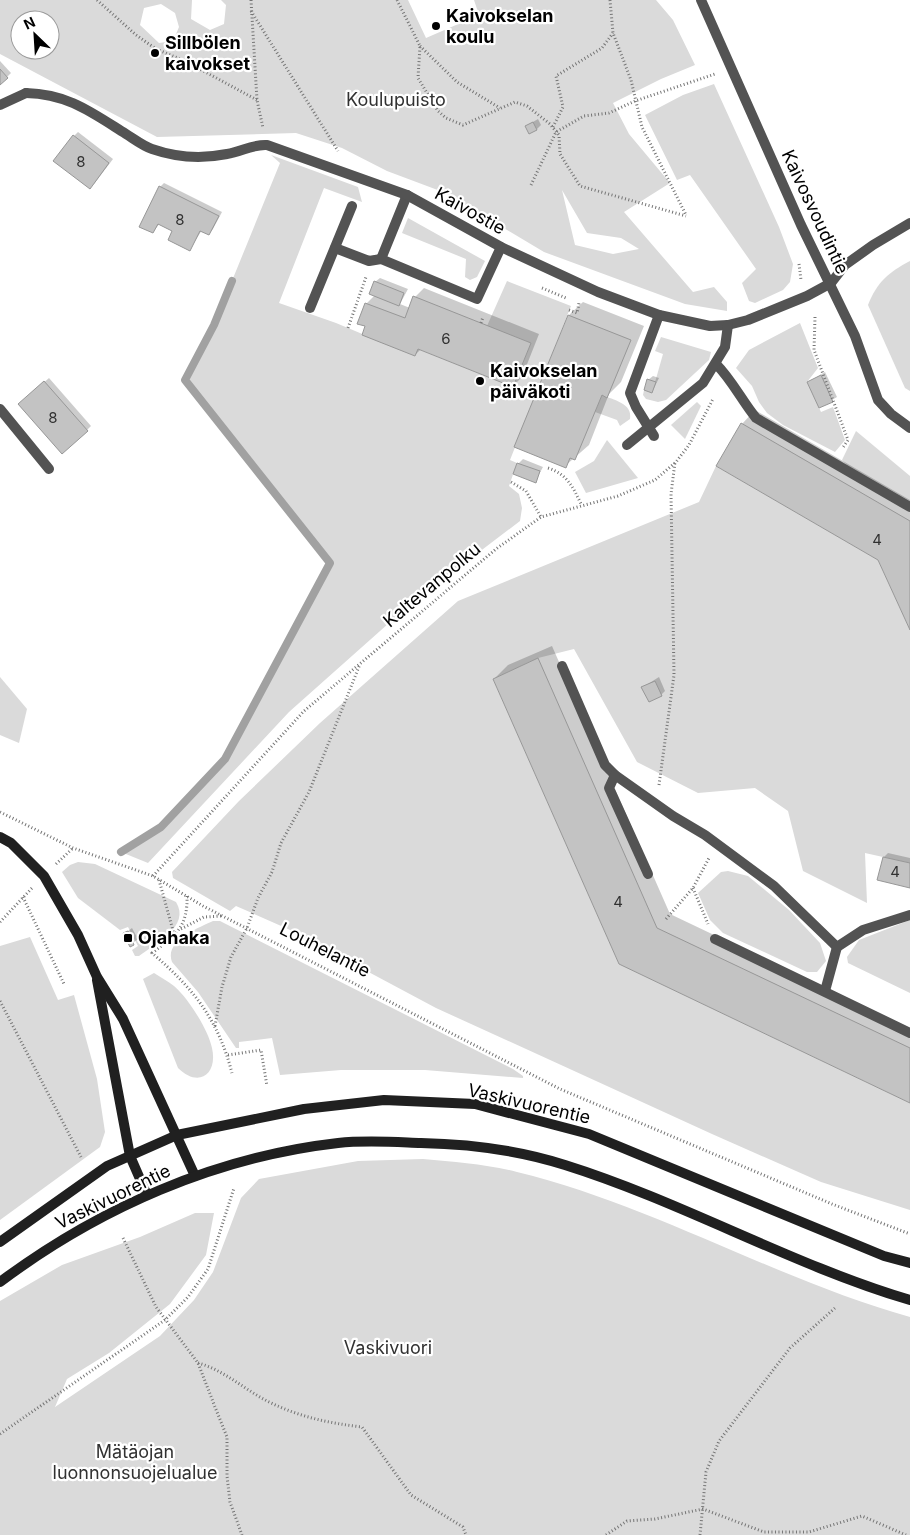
<svg xmlns="http://www.w3.org/2000/svg" width="910" height="1535" viewBox="0 0 910 1535" font-family="Inter,sans-serif">
	<style>
		.green { fill: #dadada; fill-rule: evenodd }
		.shadow { fill: #0003 }
		.lines { fill: none; stroke-linecap: round; stroke-linejoin: round }
		.stream { stroke: #a1a1a1; stroke-width: 8 }
		.building { fill: #c3c3c3; stroke: #979797 }
		.path { stroke: #757575; stroke-width: 3; stroke-dasharray: 1 2.5; stroke-linecap: butt }
		.lane { stroke: #535353; stroke-width: 10 }
		.street { stroke: #535353; stroke-width: 10 }
		.secondary { stroke: #202020; stroke-width: 10 }
		.poi-dot { fill: #000; stroke: #fff; stroke-width: 2 }
		.labels { text-anchor: middle; stroke-width: 4.5; stroke-linejoin: round; paint-order: stroke }
		.number-label { font-size: 15px; fill: #313131 }
		.poi-label { font-size: 18px; font-weight: bold; fill: #000; stroke: #fff; text-anchor: start }
		.park-label { font-size: 18px; fill: #313131; stroke: #fff }
		.street-label { font-size: 18px; fill: #000; stroke: #fff }
	</style>
	<rect width="100%" height="100%" fill="#fff"/>
	<g class="green">
		<path d="M0 0H192L191 19 210 30 224 24 226 5 221 0H408L426 38 479 15 474 0H656L673 20 695 65 661 79 613 103 629 134 670 183 624 212 693 292 714 287 727 302V311L685 304 544 252 443 192 387 171 342 148 296 133 157 137 0 54ZM161 4 175 13 179 27 173 41 159 43 140 25 144 8ZM20 20H50V50H20ZM562 190 587 233 621 238 639 249 613 254 575 245Z"/>
		<path d="M714 84 779 227 793 264 790 282 783 290 755 303 749 301 742 283 756 269 690 175 677 180 645 115 683 95Z"/>
		<path d="M271 155 358 187 362 202 324 188 279 303 336 323 415 356 418 349 513 387 531 343 487 326 507 281 571 306 510 460 517 463 509 486 519 494 522 508 520 521 407 607 289 712 148 863 121 852 161 827 225 759 330 563 185 380 214 325 280 163Z"/>
		<path d="M408 218 485 261 477 277 470 280 465 277 466 259 402 233Z"/>
		<path d="M910 261V391L905 388 868 305C877 282 889 272 910 261Z"/>
		<path d="M800 323 818 368 807 382 821 412 833 407 845 440 835 452 783 425 767 413 759 402 752 386 736 368 749 350Z"/>
		<path d="M661 337 711 352 709 360 666 400 658 402 646 399 643 395 644 390 652 393 663 354 655 351Z"/>
		<path d="M602 395C613 400 633 403 630 419L620 426 617 420 595 412Z"/>
		<path d="M697 402 701 406 685 439 671 425Z"/>
		<path d="M856 431 910 476V501L847 465 842 460Z"/>
		<path d="M607 440 638 478 586 493 575 472 594 461Z"/>
		<path d="M716 466 878 560 910 630V863L865 853 867 903 803 871 788 811 755 788 698 793 637 762 574 649 538 658 493 679 619 964 910 1103V1210L821 1182 712 1134 436 1008 288 929 236 906 230 911 173 878 172 872 239 801 320 723 458 601 699 502Z"/>
		<path d="M0 677 27 709 19 743 0 735Z"/>
		<path d="M78 862 95 864 176 902C191 926 155 944 139 956H135L132 950 138 946 128 927 120 930 78 898 62 872 70 865Z"/>
		<path d="M728 871 748 876 789 910 820 943 826 961 817 972H807L723 933 710 920 698 893 721 872Z"/>
		<path d="M910 920V993L848 963 847 957 859 940Z"/>
		<path d="M213 921H220L513 1069 523 1076V1078L425 1070H341L280 1075 272 1038 239 1042V1048H236L198 992 172 962C164 941 198 928 213 921Z"/>
		<path d="M30 937 58 1000 74 995 97 1079 105 1132 100 1147 0 1220V946Z"/>
		<path d="M154 973C160 977 168 981 174 986 188 998 208 1029 212 1048 218 1075 198 1088 178 1068L143 979Z"/>
		<path d="M423 1159C455 1162 486 1164 517 1172 653 1205 775 1279 910 1317V1535H0V1301L62 1265 140 1237 195 1213H214L206 1255 170 1304 109 1353 67 1379 55 1407 160 1336 194 1300 213 1272 241 1198 259 1179 358 1161Z"/>
	</g>
	<g class="shadow">
		<path d="M0 61 11 73 0 84Z"/>
		<path d="M538 119 541 125 537 129 526 126Z"/>
		<path d="M78 132 113 159 94 184 74 136Z"/>
		<path d="M164 183 222 212 213 229 209 234 202 230 190 249 174 230 160 223 153 232 160 187Z"/>
		<path d="M380 278 408 289 400 304 410 308 415 297 424 288 539 334 522 377 513 386 421 349 415 355 366 326V304L375 295V282Z"/>
		<path d="M583 302 644 326 621 382 609 394 589 445 565 466 516 446 569 315Z"/>
		<path d="M825 372 837 397 820 407 809 382Z"/>
		<path d="M653 376 659 378 652 392 648 380Z"/>
		<path d="M49 378 91 426 87 430 24 400Z"/>
		<path d="M755 410 910 500V627L879 559 742 424Z"/>
		<path d="M523 459 543 467 535 482 518 464Z"/>
		<path d="M552 646 670 914 910 1028V1102L620 964 494 679 508 665Z"/>
		<path d="M659 677 665 691 661 695 643 687Z"/>
		<path d="M888 853 910 858V887L884 857Z"/>
		<path d="M132 928 138 939 130 945 124 934Z"/>
	</g>
	<g class="lines">
		<path class="stream" d="M121 852 161 827 225 759 330 563 185 380 214 325 232 281"/>
	</g>
	<g class="building">
		<path d="M0 69 8 78 0 85Z"/>
		<path d="M533 122 537 130 529 134 525 126Z"/>
		<path d="M73 135 109 163 90 189 53 161Z"/>
		<path d="M159 186 219 216 209 235 200 231 190 251 168 240 172 231 158 224 153 233 139 227Z"/>
		<path d="M374 281 404 293 399 306 369 294Z"/>
		<path d="M413 296 531 343 513 387 418 349 415 356 362 335 365 326 357 324 365 303 405 318Z"/>
		<path d="M568 315 631 340 607 398 602 395 575 460 570 458 566 468 514 447Z"/>
		<path d="M821 375 833 402 819 408 807 382Z"/>
		<path d="M647 379 656 382 652 393 644 390Z"/>
		<path d="M44 381 88 431 62 454 18 404Z"/>
		<path d="M741 423 910 521V630L878 560 716 466Z"/>
		<path d="M517 463 540 471 536 483 513 474Z"/>
		<path d="M538 658 657 928 910 1048V1103L619 964 493 679Z"/>
		<path d="M655 681 662 696 649 702 641 687Z"/>
		<path d="M883 857 910 863V888L877 880Z"/>
		<path d="M128 931 134 945 130 947 123 933Z"/>
	</g>
	<g class="lines">
		<g class="path">
			<path d="M97 0 136 35 156 49 185 61 257 100"/>
			<path d="M251 0 257 100 263 128"/>
			<path d="M397 0 420 46 418 78 438 111 446 118 463 125 515 102 527 106 550 124 559 135 560 154 580 186 686 216"/>
			<path d="M610 0 613 33 631 80 642 127 686 215"/>
			<path d="M251 11 338 151"/>
			<path d="M420 46 457 82 500 108"/>
			<path d="M553 127 563 107 556 76 602 48 613 33"/>
			<path d="M531 185 556 132 584 116 609 113 635 101 715 74"/>
			<path d="M799 264 801 280"/>
			<path d="M542 288 566 298"/>
			<path d="M569 310 577 313 579 303"/>
			<path d="M815 317 814 350 848 440 842 449"/>
			<path d="M481 323 483 317"/>
			<path d="M348 328 366 277"/>
			<path d="M548 468C567 474 573 487 581 504"/>
			<path d="M511 482 526 491 541 517"/>
			<path d="M659 785 674 675 671 494 675 462"/>
			<path d="M0 812 73 848 153 876 203 906 560 1089 832 1204 910 1234"/>
			<path d="M56 864 73 848"/>
			<path d="M153 876 304 711 496 549 541 517 618 496 655 480 676 462 689 445 713 399"/>
			<path d="M159 880 174 934"/>
			<path d="M693 888 708 924"/>
			<path d="M187 896C188 927 175 936 152 953 193 988 218 1019 232 1073"/>
			<path d="M23 897 64 984"/>
			<path d="M666 919 693 888 709 858"/>
			<path d="M0 922 32 888"/>
			<path d="M181 929 204 917 222 916"/>
			<path d="M0 1001 81 1157"/>
			<path d="M215 1026 222 987 231 957 247 928 258 898 272 872 281 843 309 792 360 664"/>
			<path d="M228 1055 261 1050 267 1086"/>
			<path d="M123 1238 156 1307 198 1363 215 1407 227 1437V1476L230 1502 242 1535"/>
			<path d="M198 1363C224 1370 245 1390 269 1402 300 1417 328 1423 362 1427L411 1495 463 1527 466 1535"/>
			<path d="M0 1434 165 1320 188 1297 208 1269 234 1188"/>
			<path d="M606 1535 627 1521 655 1519 703 1509 764 1532H809L862 1516 906 1535"/>
			<path d="M700 1535 706 1472 719 1441 790 1348 835 1308"/>
		</g>
		<g class="lane">
			<path d="M0 105 26 93"/>
			<path d="M407 195 381 259 477 299 501 247"/>
			<path d="M335 248 369 261 381 259"/>
			<path d="M310 308 352 206"/>
			<path d="M716 364C732 380 742 401 756 418L910 507"/>
			<path d="M0 409 49 469"/>
			<path d="M654 436 636 407 630 393 659 315"/>
			<path d="M562 666 605 765 615 775 673 816 705 835 774 886 837 947 863 930 910 915"/>
			<path d="M615 775 609 788 648 874"/>
			<path d="M715 939 910 1033"/>
			<path d="M825 991 837 947"/>
		</g>
		<g class="street">
			<path d="M701 0 801 225 855 336 878 400 891 414 910 428"/>
			<path d="M26 93C68 94 91 112 126 134 134 139 143 146 152 149 175 157 202 159 227 154 241 152 253 144 267 145L407 195 501 247 598 292 659 315 710 326 728 325 748 320 807 296 831 283 845 265 873 245 910 223"/>
			<path d="M627 445 703 383 725 347 728 325"/>
		</g>
		<g class="secondary">
			<path d="M0 837 11 843 44 876 78 935 97 977 123 1019 195 1176"/>
			<path d="M97 980 130 1156 147 1195"/>
			<path d="M0 1242 107 1166 177 1135 304 1109 384 1100 475 1104 589 1134 884 1256 910 1263"/>
			<path d="M0 1282C99 1208 215 1157 338 1143 366 1140 394 1142 421 1143 471 1144 518 1150 565 1165 683 1202 792 1265 910 1300"/>
		</g>
	</g>
	<g class="poi-dot">
		<circle cx="436" cy="26" r="5"/>
		<circle cx="155" cy="53" r="5"/>
		<circle cx="480" cy="381" r="5"/>
		<rect x="123" y="933" width="10" height="10" rx="2.5"/>
	</g>
	<g class="labels">
		<g class="number-label">
			<text x="81" y="167">8</text>
			<text x="180" y="225">8</text>
			<text x="446" y="344">6</text>
			<text x="53" y="423">8</text>
			<text x="877" y="545">4</text>
			<text x="895" y="877">4</text>
			<text x="618" y="907">4</text>
		</g>
		<g class="poi-label">
			<text x="446" y="22">Kaivokselan<tspan x="446" dy="21">koulu</tspan></text>
			<text x="165" y="49">Sillbölen<tspan x="165" dy="21">kaivokset</tspan></text>
			<text x="490" y="377">Kaivokselan<tspan x="490" dy="21">päiväkoti</tspan></text>
			<text x="138" y="944">Ojahaka</text>
		</g>
		<g class="park-label">
			<text x="396" y="106">Koulupuisto</text>
			<text x="388" y="1354">Vaskivuori</text>
			<text x="135" y="1458">Mätäojan<tspan x="135" dy="21">luonnonsuojelualue</tspan></text>
		</g>
		<g class="street-label">
			<text transform="translate(470 211) rotate(29)" y="6">Kaivostie</text>
			<text transform="translate(815 212) rotate(65)" y="6">Kaivosvoudintie</text>
			<text transform="translate(432 585) rotate(-40)" y="6">Kaltevanpolku</text>
			<text transform="translate(325 950) rotate(27)" y="6">Louhelantie</text>
			<text transform="translate(529 1104) rotate(13)" y="6">Vaskivuorentie</text>
			<text transform="translate(113 1197) rotate(-26)" y="6">Vaskivuorentie</text>
		</g>
	</g>
	<g transform="translate(35 35) rotate(335)"><circle r="24" fill="#ffffff" stroke="#999999"/>
	<path d="M0-4L9 19L0 12L-9 19Z" fill="#000000"/>
	<text y="-8" font-size="14" font-weight="bold" text-anchor="middle" fill="#000000">N</text>
	</g>
</svg>
